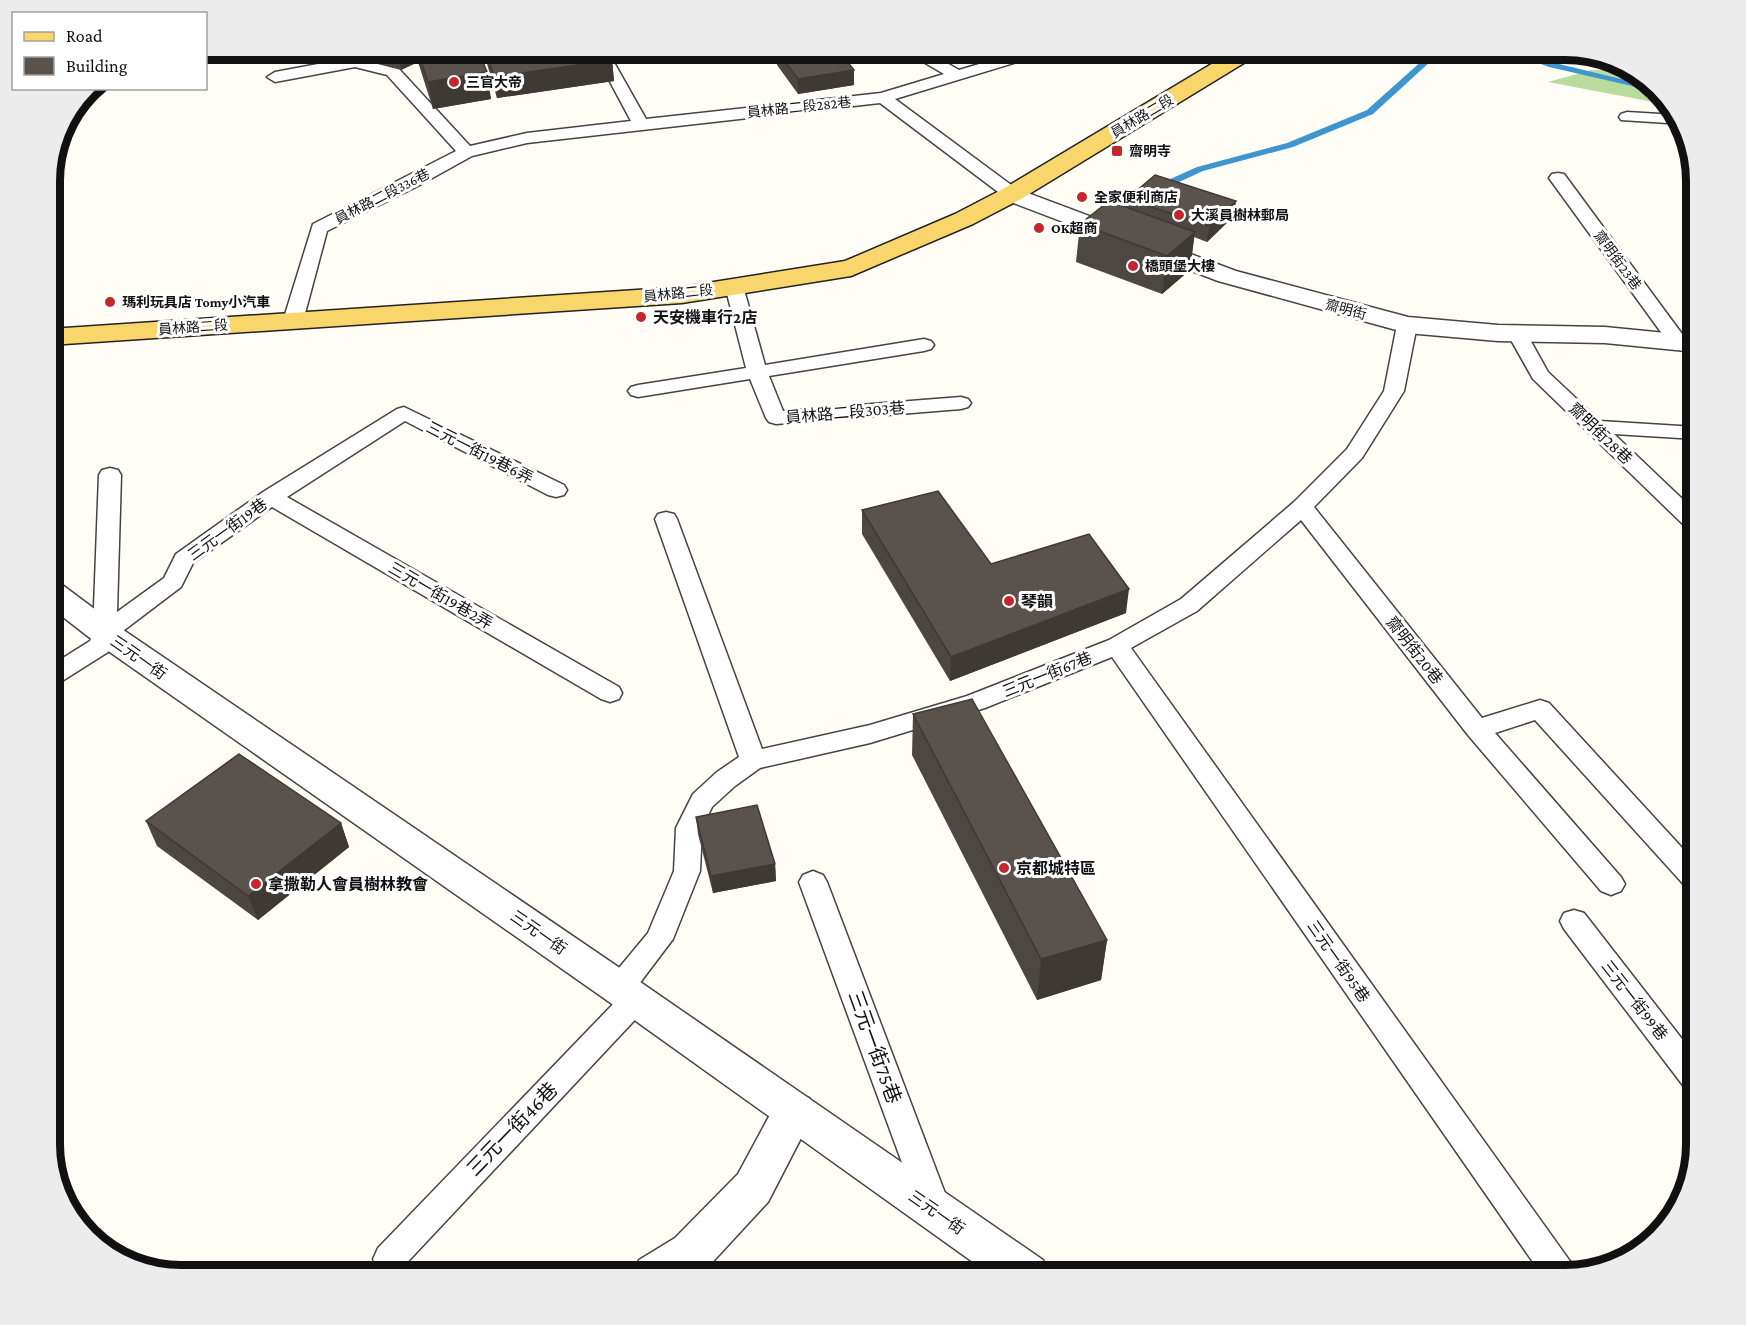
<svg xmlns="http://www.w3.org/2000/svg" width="1746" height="1325" viewBox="0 0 1746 1325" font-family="'Crimson Pro','Noto Sans TC',serif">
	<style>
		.forest { fill: #b9dc9c }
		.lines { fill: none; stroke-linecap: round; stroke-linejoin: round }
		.stream { fill: #3f96cf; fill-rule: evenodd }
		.service-casing { stroke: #444; stroke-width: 3 }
		.minor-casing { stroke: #444; stroke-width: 3 }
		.tertiary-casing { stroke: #444; stroke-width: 3 }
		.primary-casing { stroke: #222; stroke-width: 3 }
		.service { fill: #fff; fill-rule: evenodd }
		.minor { fill: #fff; fill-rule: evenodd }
		.tertiary { fill: #fff; fill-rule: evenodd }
		.primary { fill: #f9d66b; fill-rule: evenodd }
		.wall { fill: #4d4742 }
		.shaded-wall { fill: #3f3936 }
		.building { fill: #5a524d; stroke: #3f3936; stroke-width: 1.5 }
		.poi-dot { fill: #c4262e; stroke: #fff; stroke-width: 2 }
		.labels { text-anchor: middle; stroke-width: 6; stroke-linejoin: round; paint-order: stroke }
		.far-poi-label { font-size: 14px; font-weight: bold; fill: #111; stroke: #fff; text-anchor: start }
		.far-street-label { font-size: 14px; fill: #111; stroke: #fff }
		.poi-label { font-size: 16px; font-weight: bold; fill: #111; stroke: #fff; text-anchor: start }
		.street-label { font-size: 16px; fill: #111; stroke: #fff }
		.near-street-label { font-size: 20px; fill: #111; stroke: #fff }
		.rim { fill: none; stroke: #111; stroke-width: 8 }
	</style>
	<rect width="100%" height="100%" fill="#fffdf5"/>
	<path class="forest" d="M1622 69 1646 77 1669 105 1548 82 1591 70Z"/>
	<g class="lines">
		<g class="stream">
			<path d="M1434 50H1443L1373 114 1293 147 1203 171 1127 206 1118 222 1114 223 1109 220 1119 202 1197 167 1287 143 1367 110Z"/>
			<path d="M1503 50H1514L1555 63 1654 87 1658 92 1549 67Z"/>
		</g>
		<g class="service-casing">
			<g id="service">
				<path d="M340 50H354L361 59 399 69 470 146 527 133 631 121 593 50H607L646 119 881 93 944 74 908 53 907 50H924L959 70 1026 50H1049L1047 53 895 99 1018 190 1021 194 1018 198H1006L880 103 527 143 472 156 416 187 327 231 303 321 300 325H286L283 321 313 224 456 151 387 75 355 67 275 82 267 77 275 72 345 59Z"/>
				<path d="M1627 112 1677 115 1683 124 1621 120 1619 117 1621 114Z"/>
				<path d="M1558 173 1564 174 1685 338 1688 342 1685 346H1671L1549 178 1552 174Z"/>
				<path d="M734 280 741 282 743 286 765 365 924 339 931 341 934 345 931 349 924 351 769 376 783 411 961 397 968 399 971 403 968 407 961 409 776 424 769 422 766 418 750 379 638 397 631 395 628 391 631 387 638 385 746 368 725 286 727 282Z"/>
				<path d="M1407 319 1414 321 1417 325 1404 391 1362 458 1314 507 1482 718 1540 700 1549 703 1696 863V890L1686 887 1535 720 1495 733 1621 877 1625 884 1621 891 1611 895 1601 891 1468 735 1301 520 1197 611 1131 648 1572 1264 1576 1273 1542 1275 1112 657 985 708 870 743 760 768 735 786 712 807 702 828 700 871 673 939 636 988 646 992 650 1000 646 1008 400 1270 389 1274 378 1270 373 1259 378 1248 618 999 609 996 605 988 609 980 648 933 674 871 676 828 693 794 717 772 739 757 655 519 658 514 666 512 674 514 677 519 762 749 870 725 967 696 1109 640 1181 599 1294 502 1347 449 1384 391 1397 325 1400 321Z"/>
				<path d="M1517 327 1524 329 1548 372 1600 421 1696 427V439L1614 434 1696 512V531L1688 529 1533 379 1507 333 1510 329Z"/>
				<path d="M404 407 564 485 567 490 564 495 556 497 548 495 405 421 287 497 619 687 622 693 619 699 610 702 601 699 272 507 193 563 181 587 115 637 108 652 59 683 50 685V666L90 641 93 633 99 475 102 470 110 468 118 470 121 475 117 612 164 578 176 554 263 492 397 409Z"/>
				<path d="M813 871 823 875 827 882 951 1209 946 1219 935 1223 924 1219 919 1209 799 882 803 875Z"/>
				<path d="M1574 910 1584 913 1696 1057V1092L1685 1088 1564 929 1560 921 1564 913Z"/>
			</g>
		</g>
		<g class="minor-casing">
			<g id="minor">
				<path d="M1012 187 1236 271 1408 317 1498 325 1605 327 1696 336V352L1605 343 1498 341 1407 333 1218 281 1003 199 1000 194 1003 189Z"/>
				<path d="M794 1093 809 1098 815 1111 768 1202 707 1268 694 1275H633L639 1260 675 1238 738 1174 779 1098Z"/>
			</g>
		</g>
		<g class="tertiary-casing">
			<path id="tertiary" d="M50 581 61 584 116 625 633 977 1043 1260 1049 1275H991L605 999 94 641 50 607Z"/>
		</g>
		<g class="primary-casing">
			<path id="primary" d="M1235 50H1260L1257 55 1021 199 973 224 851 276 682 303 50 345V329L682 287 845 261 955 214 1003 189Z"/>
		</g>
		<use href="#service" class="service"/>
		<use href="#minor" class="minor"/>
		<use href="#tertiary" class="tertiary"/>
		<use href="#primary" class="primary"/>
	</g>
	<g class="wall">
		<path d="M355 50H478L491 99 433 109 418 62 401 70 362 60Z"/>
		<path d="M483 50H607L612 60 614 81 497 98Z"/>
		<path d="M776 50 854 70V85L798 94 777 65Z"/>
		<path d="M1127 199 1234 216 1207 242 1194 237 1190 270 1162 294 1076 262 1080 224 1126 207Z"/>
		<path d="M862 510 991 564 1126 613 950 681 862 534Z"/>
		<path d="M913 714 1107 940 1101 980 1037 1000 912 755Z"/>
		<path d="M696 817 775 864 776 881 713 893 698 834Z"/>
		<path d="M146 821 341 823 349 847 258 920 157 846Z"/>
	</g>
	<g class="shaded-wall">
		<path d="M397 50H415L418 62 401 70Z"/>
		<path d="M612 60 614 81 497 98 494 77Z"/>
		<path d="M854 70V85L798 94V79Z"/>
		<path d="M487 72 491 99 433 109 428 82Z"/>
		<path d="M1236 201 1234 216 1207 242 1209 226Z"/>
		<path d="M1195 232 1190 270 1162 294 1167 256Z"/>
		<path d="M1129 589 1126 613 950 681 951 657Z"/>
		<path d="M341 823 349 847 258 920 248 896Z"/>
		<path d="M775 864 776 881 713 893 711 876Z"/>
		<path d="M1107 940 1101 980 1037 1000 1041 959Z"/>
	</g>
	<g class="building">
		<path d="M417 50H478L487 72 428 82Z"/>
		<path d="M486 50H607L612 60 494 77Z"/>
		<path d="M776 50H838L854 70 798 79Z"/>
		<path d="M1155 175 1236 201 1209 226 1127 199Z"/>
		<path d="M1109 201 1195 232 1167 256 1080 224Z"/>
		<path d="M938 491 991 564 1089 534 1129 589 951 657 862 510Z"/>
		<path d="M972 699 1107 940 1041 959 913 714Z"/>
		<path d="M239 754 341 823 248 896 146 821Z"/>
		<path d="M757 805 775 864 711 876 696 817Z"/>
	</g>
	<g class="poi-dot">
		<circle cx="454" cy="82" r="6"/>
		<rect x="1111" y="145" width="12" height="12" rx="3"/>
		<circle cx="1082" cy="197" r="6"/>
		<circle cx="1179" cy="215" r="6"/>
		<circle cx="1039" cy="228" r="6"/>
		<circle cx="1133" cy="266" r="6"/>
		<circle cx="110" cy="302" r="6"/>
		<circle cx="641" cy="317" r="6"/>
		<circle cx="1009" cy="601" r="6"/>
		<circle cx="1004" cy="868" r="6"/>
		<circle cx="256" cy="884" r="6"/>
	</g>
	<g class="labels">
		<g class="far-poi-label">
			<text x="466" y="87">三官大帝</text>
			<text x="1129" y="156">齋明寺</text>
			<text x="1094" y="202">全家便利商店</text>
			<text x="1191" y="220">大溪員樹林郵局</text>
			<text x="1051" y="233">OK超商</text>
			<text x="1145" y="271">橋頭堡大樓</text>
			<text x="122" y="307">瑪利玩具店 Tomy小汽車</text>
		</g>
		<g class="far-street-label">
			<text transform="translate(799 107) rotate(-6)" y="5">員林路二段282巷</text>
			<text transform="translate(1142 116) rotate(-31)" y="5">員林路二段</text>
			<text transform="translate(382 196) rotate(-27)" y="5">員林路二段336巷</text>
			<text transform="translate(1618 260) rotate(54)" y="5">齋明街23巷</text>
			<text transform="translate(678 293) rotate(-6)" y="5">員林路二段</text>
			<text transform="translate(1346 309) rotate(15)" y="5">齋明街</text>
			<text transform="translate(193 327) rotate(-4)" y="5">員林路二段</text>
		</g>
		<g class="poi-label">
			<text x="653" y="323">天安機車行2店</text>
			<text x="1021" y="607">琴韻</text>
			<text x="1016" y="874">京都城特區</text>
			<text x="268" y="890">拿撒勒人會員樹林教會</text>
		</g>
		<g class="street-label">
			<text transform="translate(845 412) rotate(-5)" y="6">員林路二段303巷</text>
			<text transform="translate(1601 433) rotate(44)" y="6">齋明街28巷</text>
			<text transform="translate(480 452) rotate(27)" y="6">三元一街19巷6弄</text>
			<text transform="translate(227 529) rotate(-36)" y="6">三元一街19巷</text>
			<text transform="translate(441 595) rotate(30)" y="6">三元一街19巷2弄</text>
			<text transform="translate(1415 650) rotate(52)" y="6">齋明街20巷</text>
			<text transform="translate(139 657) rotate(35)" y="6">三元一街</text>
			<text transform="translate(1047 674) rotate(-22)" y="6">三元一街67巷</text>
			<text transform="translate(539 932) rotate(35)" y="6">三元一街</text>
			<text transform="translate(1339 961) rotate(55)" y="6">三元一街95巷</text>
			<text transform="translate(1635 1000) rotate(52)" y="6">三元一街99巷</text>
			<text transform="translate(937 1212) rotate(35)" y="6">三元一街</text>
		</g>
		<g class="near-street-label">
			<text transform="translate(875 1047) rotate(70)" y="7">三元一街75巷</text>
			<text transform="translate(512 1129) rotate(-46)" y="7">三元一街46巷</text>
		</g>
	</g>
	<path d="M0 0H1746V1325H0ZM181 60H1565A121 121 0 0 1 1686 181V1144A121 121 0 0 1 1565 1265H181A121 121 0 0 1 60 1144V181A121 121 0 0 1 181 60Z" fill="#ececec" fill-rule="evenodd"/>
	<path class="rim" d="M181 60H1565A121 121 0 0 1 1686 181V1144A121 121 0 0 1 1565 1265H181A121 121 0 0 1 60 1144V181A121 121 0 0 1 181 60Z"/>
	<rect x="12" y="12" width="195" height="78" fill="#ffffff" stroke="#a0a0a0" stroke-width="1.5"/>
	<rect x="24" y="32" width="30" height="9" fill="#f9d66b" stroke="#a0a0a0" stroke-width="1.5"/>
	<text x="66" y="42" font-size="18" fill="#111111">Road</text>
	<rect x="24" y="57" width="30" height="18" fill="#5a524d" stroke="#a0a0a0" stroke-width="1.5"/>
	<text x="66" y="72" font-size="18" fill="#111111">Building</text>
</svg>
